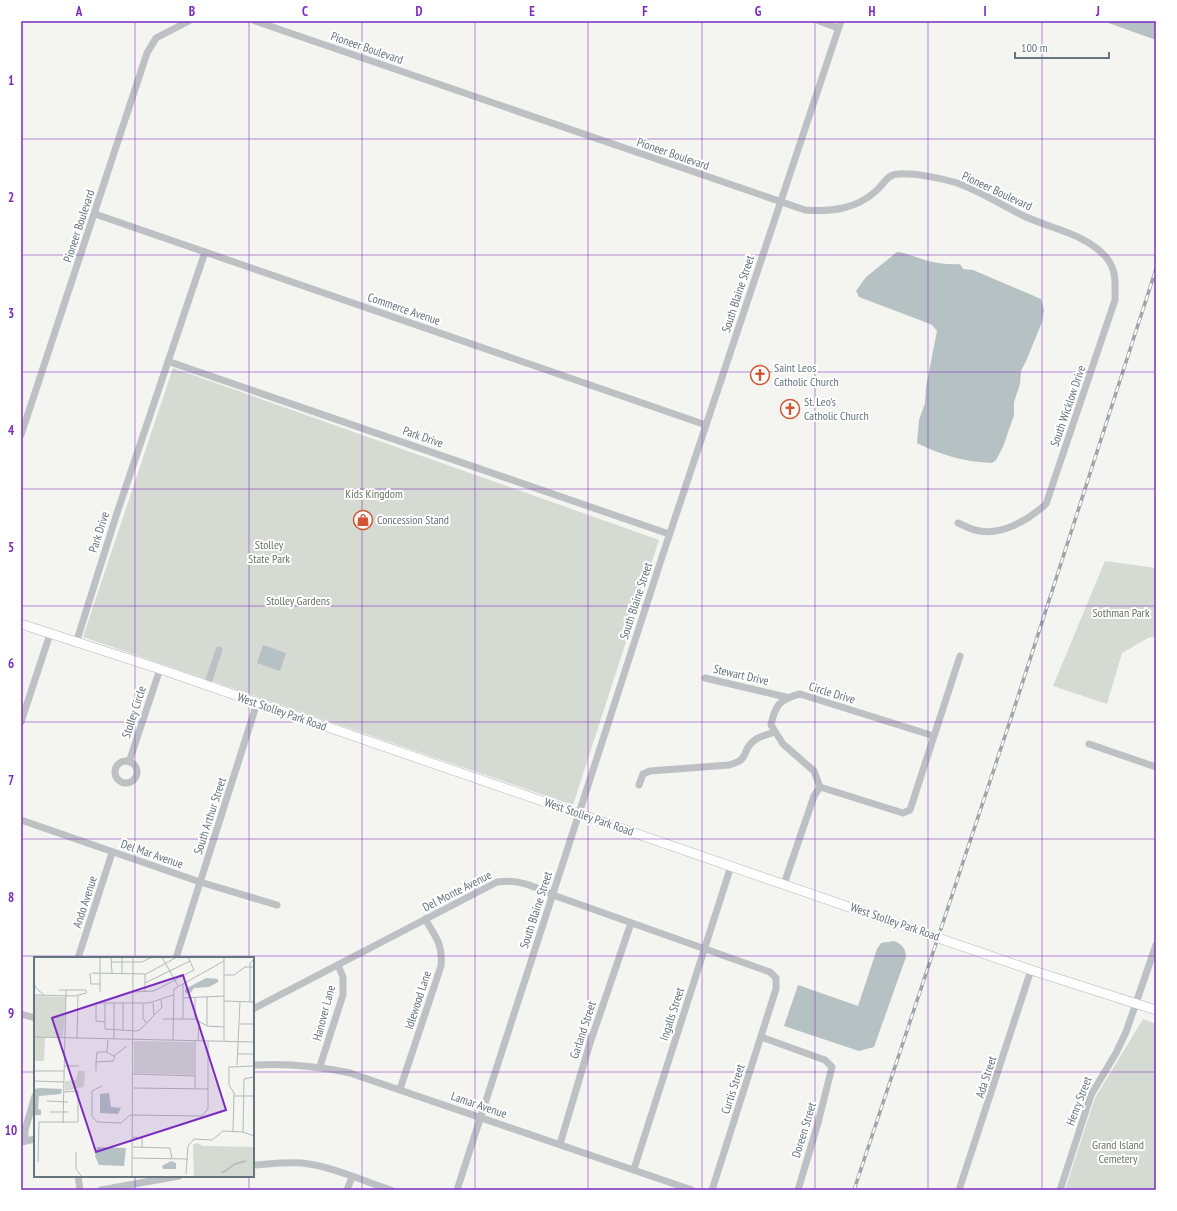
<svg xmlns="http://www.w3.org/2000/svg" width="1177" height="1211" viewBox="0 0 1177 1211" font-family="'PT Sans Narrow',sans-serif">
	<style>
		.green { fill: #d5dad2 }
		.water { fill: #b6c1c4 }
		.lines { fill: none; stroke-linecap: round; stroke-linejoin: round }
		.major-casing { stroke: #b1b5b8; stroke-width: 10 }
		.minor { stroke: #bdc1c4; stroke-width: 7 }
		.major { stroke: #fff; stroke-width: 9 }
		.rail-casing { stroke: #9fa5a9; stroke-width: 3.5 }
		.rail { stroke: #fff; stroke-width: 2; stroke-dasharray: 6; stroke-linecap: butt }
		.grid { fill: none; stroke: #7b2cbf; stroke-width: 1; stroke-opacity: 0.55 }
		.labels { text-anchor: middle; stroke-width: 4; stroke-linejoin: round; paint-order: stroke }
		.street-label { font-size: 12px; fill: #66747e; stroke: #fff }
		.poi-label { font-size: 12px; fill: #66747e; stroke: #fff; text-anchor: start }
		.park-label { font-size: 12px; fill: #687664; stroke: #fff }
		.inset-river { fill: none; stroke: #b6c1c4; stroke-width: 2 }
		.inset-road { fill: none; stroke: #b2b9bb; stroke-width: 1 }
		.view { fill: #7b2cbf; fill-opacity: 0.15; stroke: #7b2cbf; stroke-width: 2 }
		.inset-edge { fill: none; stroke: #66747e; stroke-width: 2 }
		.neatline { fill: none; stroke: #7b2cbf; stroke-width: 1.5 }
		.grid-label { font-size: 13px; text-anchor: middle; font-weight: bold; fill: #7b2cbf }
	</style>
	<rect width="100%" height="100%" fill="#f4f4f0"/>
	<g class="green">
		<path d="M173 368 659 540 573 805 83 637Z"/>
		<path d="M1105 561 1156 568V636L1148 638 1122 653 1107 704 1053 686Z"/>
		<path d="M1143 1019 1156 1024V1190H1065L1095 1098Z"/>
	</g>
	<g class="water">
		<path d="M1103 21H1156V40Z"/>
		<path d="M897 252C908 253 917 258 928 261 936 263 952 265 960 264L963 269 973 270 1041 299 1044 310 1042 322 1027 359 1021 371 1020 384 1014 402V415L1003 447 996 460 992 463C966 462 940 455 917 443L919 420 925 403 926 387 937 331 932 325 925 322 859 297 856 291 866 277Z"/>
		<path d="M263 645 286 653 280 671 257 663Z"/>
		<path d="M894 941C902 944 906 949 906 957L874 1047 859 1051 784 1026 798 985 858 1006 877 949 881 943Z"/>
	</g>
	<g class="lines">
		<g class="major-casing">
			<path id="major" d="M21 624 160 669 1031 970 1156 1010"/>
		</g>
		<g class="minor">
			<path d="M255 21 805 210C832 212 856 209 876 191 884 184 887 174 899 174 914 173 940 178 954 182 978 190 1000 204 1022 215 1050 229 1085 233 1106 257 1117 270 1115 284 1115 300L1046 504C1028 520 1001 537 975 530 969 529 963 525 958 523"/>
			<path d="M819 21 838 28"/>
			<path d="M95 214 706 425"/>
			<path d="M170 362 669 534"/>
			<path d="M21 435 147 53 156 38 189 21"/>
			<path d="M76 643 117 513 205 252"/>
			<path d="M705 678 786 697"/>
			<path d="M207 686 219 650"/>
			<path d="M21 722 50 634"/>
			<path d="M934 736 800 694C780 699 775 705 771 725L783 744 814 771 820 787 903 813 910 810 960 656"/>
			<path d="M1089 744 1156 767"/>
			<circle cx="126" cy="772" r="11"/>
			<path d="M129 762 160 669"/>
			<path d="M639 785 643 774 650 771 729 765C752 759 740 750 755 740 760 736 769 734 775 732"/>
			<path d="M21 820 200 882 277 905"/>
			<path d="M784 884 814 796 820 787"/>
			<path d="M78 958 112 853"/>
			<path d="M176 958 257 703"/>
			<path d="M253 1009 497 882C519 879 533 886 553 895L770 972 776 978V989L712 1190"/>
			<path d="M21 1014 35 1018"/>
			<path d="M761 1037 825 1060 832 1067 818 1123 798 1190"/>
			<path d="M253 1065C286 1063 318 1066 350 1073L692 1190"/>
			<path d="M320 1066 343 995V977L338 965"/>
			<path d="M400 1089 441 966C443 945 436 937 425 919"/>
			<path d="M25 1141V1130L35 1096"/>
			<path d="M21 1142 35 1139"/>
			<path d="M560 1144 590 1043 631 923"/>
			<path d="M253 1165C269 1164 286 1162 302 1163 331 1166 363 1181 391 1190"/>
			<path d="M634 1169 731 866"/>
			<path d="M78 1176 80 1190"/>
			<path d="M101 1190 179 1176"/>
			<path d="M347 1190 352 1177"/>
			<path d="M457 1190 662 557 841 21"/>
			<path d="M959 1190 1031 970"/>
			<path d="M1060 1190 1091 1095 1116 1053 1126 1032 1156 945"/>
		</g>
		<use href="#major" class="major"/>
		<g class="rail-casing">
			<path id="rail" d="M854 1190 1013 712 1156 269"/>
		</g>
		<use href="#rail" class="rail"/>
	</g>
	<path class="grid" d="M135 21V958M249 21V958M362 21V1190M475 21V1190M588 21V1190M702 21V1190M815 21V1190M928 21V1190M1042 21V1190M21 139H1156M21 255H1156M21 372H1156M21 489H1156M21 606H1156M21 722H1156M21 839H1156M21 956H1156M21 1072H35M253 1072H1156M135 1176V1190M249 1176V1190"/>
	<defs>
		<g id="church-ring" transform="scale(1)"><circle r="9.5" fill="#fff" stroke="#d05534" stroke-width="1.5"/><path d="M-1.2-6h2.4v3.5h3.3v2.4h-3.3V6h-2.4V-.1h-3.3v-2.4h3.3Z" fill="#d05534"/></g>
		<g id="shop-ring" transform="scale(1)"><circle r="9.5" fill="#fff" stroke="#d05534" stroke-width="1.5"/><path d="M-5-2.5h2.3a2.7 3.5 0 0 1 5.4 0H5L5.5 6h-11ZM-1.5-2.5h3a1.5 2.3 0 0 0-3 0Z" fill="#d05534"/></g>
	</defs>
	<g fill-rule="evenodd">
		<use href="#church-ring" x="760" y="375"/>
		<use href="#church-ring" x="790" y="409"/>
		<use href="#shop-ring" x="363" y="520"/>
	</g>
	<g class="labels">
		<g class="street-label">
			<text transform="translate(367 48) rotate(19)" y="4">Pioneer Boulevard</text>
			<text transform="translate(673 154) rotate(19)" y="4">Pioneer Boulevard</text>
			<text transform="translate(997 191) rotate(25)" y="4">Pioneer Boulevard</text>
			<text transform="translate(79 226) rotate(-72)" y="4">Pioneer Boulevard</text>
			<text transform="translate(738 294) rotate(-72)" y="4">South Blaine Street</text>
			<text transform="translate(404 309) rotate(19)" y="4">Commerce Avenue</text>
			<text transform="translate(1068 406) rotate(-71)" y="4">South Wicklow Drive</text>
			<text transform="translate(423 437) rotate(19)" y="4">Park Drive</text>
			<text transform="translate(99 532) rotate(-72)" y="4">Park Drive</text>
			<text transform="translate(636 601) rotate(-72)" y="4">South Blaine Street</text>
			<text transform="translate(741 675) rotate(13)" y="4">Stewart Drive</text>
			<text transform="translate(832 693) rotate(17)" y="4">Circle Drive</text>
			<text transform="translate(134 712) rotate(-72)" y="4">Stolley Circle</text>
			<text transform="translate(282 712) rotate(19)" y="4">West Stolley Park Road</text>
			<text transform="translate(210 816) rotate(-72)" y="4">South Arthur Street</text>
			<text transform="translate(589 817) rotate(19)" y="4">West Stolley Park Road</text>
			<text transform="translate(152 854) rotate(19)" y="4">Del Mar Avenue</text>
			<text transform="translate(457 891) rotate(-27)" y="4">Del Monte Avenue</text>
			<text transform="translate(85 902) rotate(-72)" y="4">Ando Avenue</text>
			<text transform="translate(536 910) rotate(-72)" y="4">South Blaine Street</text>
			<text transform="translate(895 922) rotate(19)" y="4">West Stolley Park Road</text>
			<text transform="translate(418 1000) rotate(-72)" y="4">Idlewood Lane</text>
			<text transform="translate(324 1013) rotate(-75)" y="4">Hanover Lane</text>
			<text transform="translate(672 1014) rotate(-72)" y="4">Ingalls Street</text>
			<text transform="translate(583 1030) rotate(-72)" y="4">Garland Street</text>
			<text transform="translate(986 1077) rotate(-72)" y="4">Ada Street</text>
			<text transform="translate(733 1089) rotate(-72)" y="4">Curtis Street</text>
			<text transform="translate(1079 1101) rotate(-69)" y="4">Henry Street</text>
			<text transform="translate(479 1105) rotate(19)" y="4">Lamar Avenue</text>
			<text transform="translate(804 1130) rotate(-73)" y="4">Doreen Street</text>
		</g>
		<g class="poi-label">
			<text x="774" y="372">Saint Leos<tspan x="774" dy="14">Catholic Church</tspan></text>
			<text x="804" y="406">St. Leo's<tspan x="804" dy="14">Catholic Church</tspan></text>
			<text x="377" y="524">Concession Stand</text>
		</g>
		<g class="park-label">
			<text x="374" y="498">Kids Kingdom</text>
			<text x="269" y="549">Stolley<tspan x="269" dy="14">State Park</tspan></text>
			<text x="298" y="605">Stolley Gardens</text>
			<text x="1121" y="617">Sothman Park</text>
			<text x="1118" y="1149">Grand Island<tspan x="1118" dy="14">Cemetery</tspan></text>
		</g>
	</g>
	<g transform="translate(34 957)">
		<rect width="220" height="220" fill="#f4f4f0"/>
		<path d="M0 39 32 40 29 81 11 80 10 104H0ZM100 84 160 85V118L100 116ZM44 114H51L50 130 31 134V124L42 123ZM163 186 169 189 220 190V220H160L159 188Z" fill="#d5dad2"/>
		<path d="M172 21 184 22V25L175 30 160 31 155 38 151 35V32ZM0 132 6 131 28 132 27 137 5 139 4 152 7 153V158H0ZM75 136 77 150 87 151 84 157 66 156V137ZM63 190 92 191 90 209 65 208 61 199ZM137 204 142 206V212H129L128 209Z" fill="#b6c1c4"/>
		<path class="inset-river" d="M188 216 201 207 212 204"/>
		<path class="inset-road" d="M77 0 78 16M128 0 144 29M190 0V84M77 5H108L118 0M56 16 57 27H66M58 16 112 17 143 0M88 16V0M190 18H200L211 10H220M0 26 2 31 10 38M111 26 156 4M149 27V62M66 35V0M99 35 120 34 160 13 154 0M111 35V17M0 38 41 39 52 36V33H25M173 40V69M149 41 190 39M190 44 220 45M216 45V6L220 2M71 46V72L102 74 106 73 128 50 127 43M80 46V82M89 46V73M119 46 120 58M109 47V61L112 66M129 62H161L173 69 190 70M161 62V41M71 65 62 64V46H115L139 38M206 67H220M0 80 220 85M43 81 44 39M139 83 140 32 190 4M164 84 165 64M73 95 74 83M203 97H220M80 99 93 89M203 108 206 45M30 109H45M0 114H30M62 114V105L63 96V95H73L81 100 79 104 62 105M99 117 161 119M0 124 30 125M68 129 58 134V159L63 165 87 166 96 158 168 159 174 152V84M100 131 174 132M161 132V84M200 139H220M13 144 34 145M16 155H34M29 166 32 33M199 175 200 136 195 128V110L220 109M209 175 210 122 220 120M99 180 108 181V191M99 190 136 191 138 202M42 195V212L48 220M98 201 154 202M4 205 5 165H44V134L30 135M152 217 154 189 160 182 178 183 189 174 209 175 220 179M98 220 99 0"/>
		<path class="view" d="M149 18 192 153 62 195 18 61Z"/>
		<rect width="220" height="220" class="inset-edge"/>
	</g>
	<rect width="1177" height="1211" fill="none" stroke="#ffffff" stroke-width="44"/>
	<path d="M1015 52v6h94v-6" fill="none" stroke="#66747e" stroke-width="2"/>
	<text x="1021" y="52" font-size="12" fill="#66747e" stroke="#ffffff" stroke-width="3" paint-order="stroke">100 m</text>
	<rect x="22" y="22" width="1133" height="1167" class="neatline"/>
	<g class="grid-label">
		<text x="79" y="16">A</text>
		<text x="192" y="16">B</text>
		<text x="305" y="16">C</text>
		<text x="419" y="16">D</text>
		<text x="532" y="16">E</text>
		<text x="645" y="16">F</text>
		<text x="758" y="16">G</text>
		<text x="872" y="16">H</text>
		<text x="985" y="16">I</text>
		<text x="1098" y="16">J</text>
		<text x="11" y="85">1</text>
		<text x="11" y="202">2</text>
		<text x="11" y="318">3</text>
		<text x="11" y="435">4</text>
		<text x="11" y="552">5</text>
		<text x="11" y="668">6</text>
		<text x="11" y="785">7</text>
		<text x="11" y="902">8</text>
		<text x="11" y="1018">9</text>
		<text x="11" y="1135">10</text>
	</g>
</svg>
